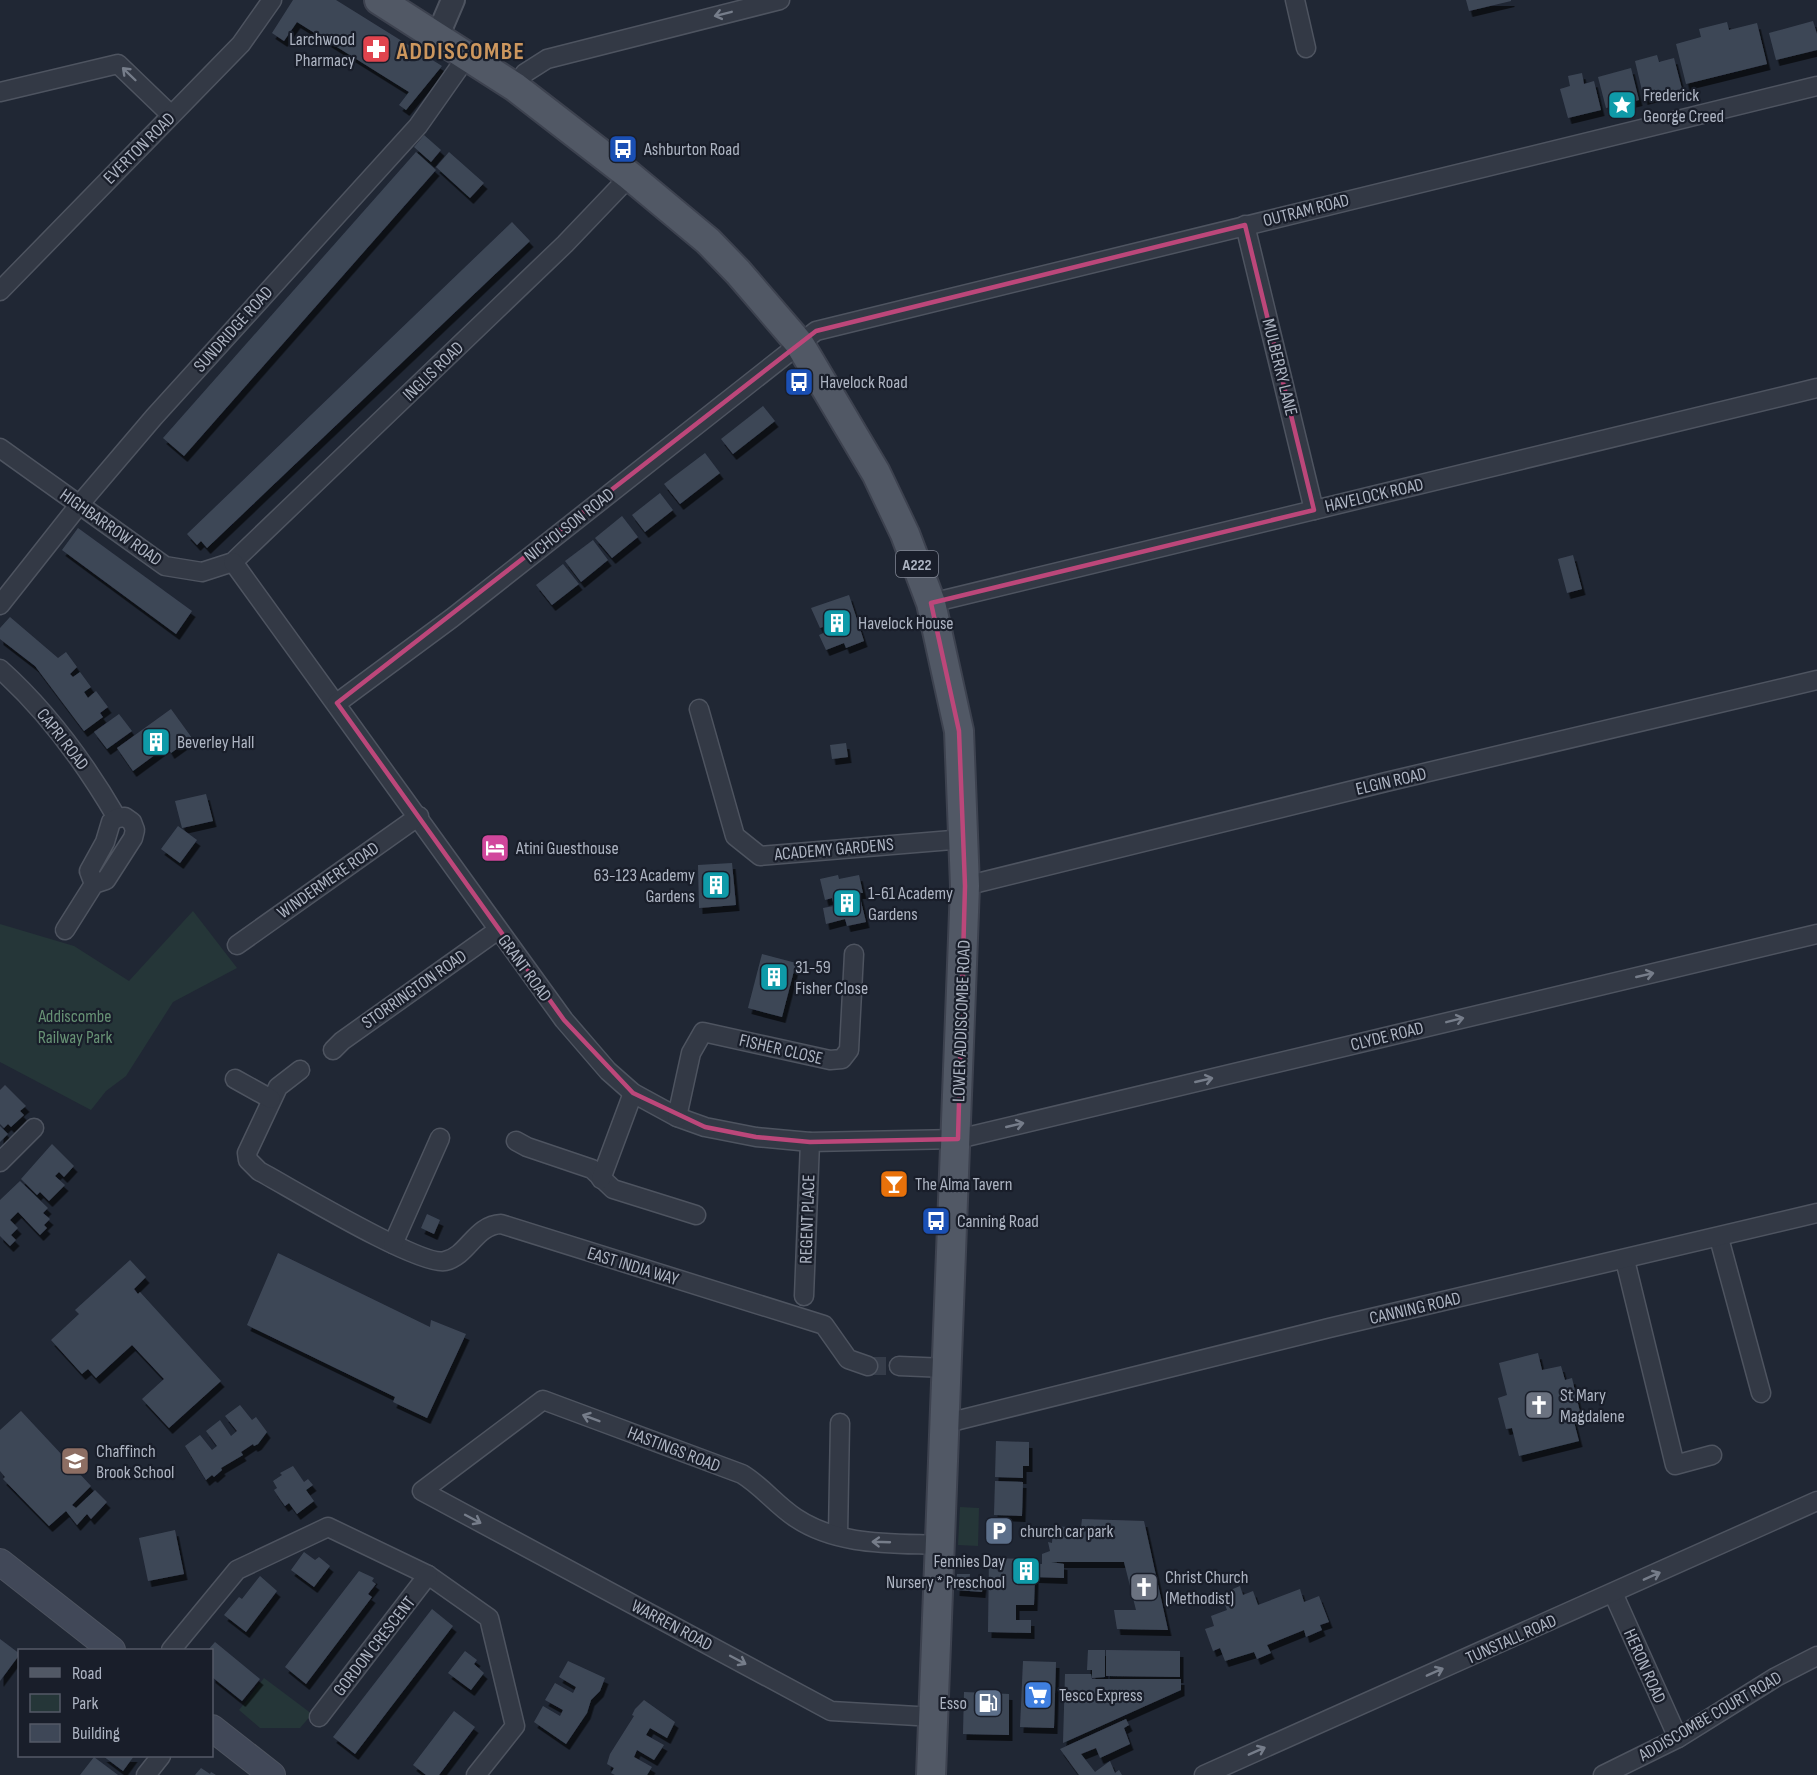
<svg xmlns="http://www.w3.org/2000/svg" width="1817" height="1775" viewBox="0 0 1817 1775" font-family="'Sofia Sans Condensed',sans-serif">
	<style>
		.green { fill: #253638 }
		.building { fill: #3e4757; filter: url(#shadow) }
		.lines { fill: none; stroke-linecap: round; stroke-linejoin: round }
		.minor-tunnel { stroke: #353c49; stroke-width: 18; stroke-dasharray: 18 9; stroke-linecap: butt }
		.minor-casing { stroke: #4e5460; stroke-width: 21 }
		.tertiary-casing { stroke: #4e5460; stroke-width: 26 }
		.secondary-casing { stroke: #4e5460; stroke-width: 28 }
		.primary-casing { stroke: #3d424f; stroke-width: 32 }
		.minor { stroke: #333945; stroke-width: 18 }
		.tertiary { stroke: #333945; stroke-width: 22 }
		.secondary { stroke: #414858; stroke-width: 26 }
		.primary { stroke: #515865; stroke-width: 28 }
		.oneway { stroke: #767d8a }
		.marked { fill: none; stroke: #bc477a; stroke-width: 4.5; stroke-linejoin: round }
		.labels { text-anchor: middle; stroke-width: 4.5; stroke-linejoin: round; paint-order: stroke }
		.shield { fill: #191e2a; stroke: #818794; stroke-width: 1.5 }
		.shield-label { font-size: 16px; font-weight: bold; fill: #adb4c2 }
		.poi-label { font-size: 18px; fill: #adb4c2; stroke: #191e2a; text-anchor: start }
		.street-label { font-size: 18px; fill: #adb4c2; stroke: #191e2a }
		.park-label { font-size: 18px; fill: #669174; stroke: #191e2a }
		.district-label { font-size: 24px; font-weight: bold; letter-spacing: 1.5px; fill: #cd975e; stroke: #191e2a }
	</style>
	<defs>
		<filter id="shadow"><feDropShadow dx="3.5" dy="6" stdDeviation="0" flood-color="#0009"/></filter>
	</defs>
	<rect width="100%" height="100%" fill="#202734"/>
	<g class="green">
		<path d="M193 911 237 968 173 1002 126 1076 106 1091 91 1110 0 1062V924L74 946 129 981Z"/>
		<path d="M960 1507 979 1508 978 1546 958 1545Z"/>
		<path d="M264 1678 312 1714 300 1728H260L239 1710Z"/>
	</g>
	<g class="building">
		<path d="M293 0H336L442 66 406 110 399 105 409 92 297 22 284 41 272 33Z"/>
		<path d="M1466 0H1511V1L1469 11Z"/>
		<path d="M1813 21 1817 34V50L1776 60 1769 33Z"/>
		<path d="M1727 22 1729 30 1757 23 1767 64 1686 84 1676 44 1701 37 1699 29Z"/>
		<path d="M1657 55 1659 62 1674 58 1682 89 1644 99 1635 61Z"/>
		<path d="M1631 68 1639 100 1606 108 1598 77Z"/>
		<path d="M1582 73 1584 84 1594 81 1601 110 1568 118 1560 89 1570 86 1568 76Z"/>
		<path d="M424 135 441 150 431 162 414 147Z"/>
		<path d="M416 152 436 170 184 456 163 438Z"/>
		<path d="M449 152 484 183 470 198 436 167Z"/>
		<path d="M512 222 530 241 207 548 201 541 197 545 187 534Z"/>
		<path d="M763 406 775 421 733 454 721 439Z"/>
		<path d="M705 453 720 473 680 504 664 484Z"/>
		<path d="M660 493 673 510 645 532 632 515Z"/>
		<path d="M622 516 638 537 612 558 595 538Z"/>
		<path d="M78 528 192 611 176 634 62 550Z"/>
		<path d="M593 540 608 560 581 582 565 561Z"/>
		<path d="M1573 555 1582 589 1567 593 1558 559Z"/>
		<path d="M563 564 579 584 552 605 536 585Z"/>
		<path d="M849 595 864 641 846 648 844 643 826 650 819 635 828 631 826 626 820 628 811 608Z"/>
		<path d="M10 617 58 658 66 652 77 667 70 674 73 677 80 672 91 687 84 692 88 698 96 691 108 707 100 713 103 717 84 731 35 666 0 639V628Z"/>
		<path d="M171 709 192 738 171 753 167 746 133 771 117 748Z"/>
		<path d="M119 714 132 731 107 749 94 732Z"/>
		<path d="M846 743 848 757 832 759 830 745Z"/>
		<path d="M206 794 213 821 182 828 175 801Z"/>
		<path d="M178 826 197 840 180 863 161 849Z"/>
		<path d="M732 863 736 905 699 908 698 865Z"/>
		<path d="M838 875 839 879 859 875 863 893H859L866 922 847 926 845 919 826 924 823 908 834 906 832 898 825 900 820 879Z"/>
		<path d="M762 954 796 963 782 1017 748 1008Z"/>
		<path d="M5 1085 26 1106 20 1111 24 1115 11 1127 8 1124 4 1128 0 1124V1090Z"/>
		<path d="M0 1126 8 1134 0 1142Z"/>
		<path d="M52 1144 74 1166 64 1177 59 1172 55 1176 65 1185 49 1201 40 1192 37 1195 21 1179Z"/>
		<path d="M20 1181 48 1208 43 1213 50 1219 44 1225 47 1228 40 1235 18 1212 10 1220 18 1228 11 1235 16 1240 10 1246 0 1236V1200Z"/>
		<path d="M427 1214 440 1220 434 1234 421 1228Z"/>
		<path d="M278 1253 430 1327 431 1320 466 1334 427 1418 393 1402 395 1397 247 1325Z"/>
		<path d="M130 1260 146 1277 134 1289 138 1294 140 1292 221 1381 169 1428 142 1399 164 1379 132 1345 96 1378 88 1369 82 1374 51 1340 79 1314 75 1310Z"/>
		<path d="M1538 1353 1542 1370 1561 1366 1565 1380 1572 1378 1580 1412 1572 1414 1579 1441 1519 1456 1512 1428 1506 1429 1498 1398 1507 1395 1499 1363Z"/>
		<path d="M240 1405 252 1420 256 1417 267 1432 258 1444 254 1446 253 1444 241 1452 243 1455 221 1468 222 1470 214 1477 212 1475 206 1480 185 1446 200 1435 212 1450 217 1446 206 1431 220 1420 231 1436 237 1431 225 1416Z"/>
		<path d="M21 1411 91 1486 72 1505 76 1508 95 1490 107 1502 91 1519 87 1514 77 1525 66 1511 49 1526 3 1479 5 1477 0 1471V1430Z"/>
		<path d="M996 1441 1029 1442V1466H1023V1478L995 1477Z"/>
		<path d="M293 1466 304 1482 308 1479 313 1485 306 1490 314 1501 297 1514 289 1503 285 1506 280 1499 274 1490 277 1488 273 1481 282 1475 280 1473Z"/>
		<path d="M995 1481 1023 1482 1022 1516 994 1515Z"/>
		<path d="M1082 1519 1144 1521 1168 1630 1117 1629 1114 1610H1136L1124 1562H1051L1064 1564V1578L1035 1577 1034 1605H1016V1620H1031V1633L988 1632 989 1558 1023 1559V1563L1042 1564V1554L1050 1551 1048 1542 1052 1543 1053 1526 1081 1528Z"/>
		<path d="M175 1530 184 1574 148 1581 139 1538Z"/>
		<path d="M304 1552 315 1560 319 1557 330 1566 314 1587 291 1570Z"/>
		<path d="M359 1571 374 1578 372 1581 376 1584 368 1594 372 1597 306 1684 285 1667Z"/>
		<path d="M957 1574H970L969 1583 983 1584 982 1592 956 1590Z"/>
		<path d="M260 1576 277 1591 246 1632 224 1615 239 1597 242 1599Z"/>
		<path d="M1240 1586 1243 1595 1253 1591 1258 1605 1300 1589 1304 1602 1319 1596 1329 1622 1320 1625 1322 1630 1306 1637 1304 1630 1267 1645 1271 1653 1257 1659 1254 1652 1225 1661 1220 1648 1213 1651 1205 1629 1214 1626 1211 1616 1227 1610 1221 1594Z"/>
		<path d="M432 1609 453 1626 355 1754 333 1737Z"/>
		<path d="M0 1639 20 1654 0 1681Z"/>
		<path d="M215 1642 260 1679 242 1701 212 1677V1650H208Z"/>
		<path d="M1088 1650H1105V1677L1092 1678V1670H1087Z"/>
		<path d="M1106 1650 1180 1651V1677L1106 1676Z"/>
		<path d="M465 1651 477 1660 474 1664 484 1673 471 1690 448 1673Z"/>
		<path d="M568 1661 605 1678 600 1691 591 1700 587 1713 566 1744 534 1722 543 1706 560 1716 563 1710 545 1700 555 1683 573 1693 576 1687 559 1677Z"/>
		<path d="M1023 1661 1056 1662 1054 1728 1020 1727Z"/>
		<path d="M1065 1674H1091L1092 1679H1181V1690L1063 1743Z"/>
		<path d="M964 1692 1009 1694V1735L963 1734Z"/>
		<path d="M644 1700 675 1722 667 1738 650 1728 646 1735 664 1745 654 1760 637 1750 634 1757 652 1767 647 1775H615L611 1773 614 1768 607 1764 610 1754 634 1716 632 1715 635 1709Z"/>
		<path d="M454 1711 475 1727 439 1775H426L413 1765Z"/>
		<path d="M1126 1719 1129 1725 1124 1728 1130 1744 1100 1758 1096 1748 1081 1754 1095 1772 1110 1761 1115 1773 1119 1770 1122 1775H1079L1060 1749Z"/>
		<path d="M103 1756H134L123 1771Z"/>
		<path d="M94 1757 118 1775H80Z"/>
		<path d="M201 1768 210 1774 211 1772 216 1775H195Z"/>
	</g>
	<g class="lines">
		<path class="minor-tunnel" d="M868 1366H899"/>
		<g class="minor-casing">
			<g id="minor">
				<path d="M1295 0 1306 48"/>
				<path d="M515 87 525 73 547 59 780 0"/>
				<path d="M0 92 118 64 171 115"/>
				<path d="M1245 225 1314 510"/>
				<path d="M0 291 241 44 272 0"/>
				<path d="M0 448 165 566 202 572 233 562 565 244 630 176"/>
				<path d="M233 562 564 1020 608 1071 633 1093 677 1117 705 1127 756 1137 810 1142 958 1139 1817 934"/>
				<path d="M931 603 1817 388"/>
				<path d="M0 605 79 505 154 417 418 126 468 55"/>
				<path d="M0 669C47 711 85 763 117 818"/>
				<path d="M337 703 452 618 816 331 1817 86"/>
				<path d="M699 709 735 836 760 856 964 839"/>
				<path d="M965 886 1386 782 1817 680"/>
				<path d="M65 930 94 884 106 880 133 838 135 830 132 822 125 817 117 818 111 822 105 842 89 871 94 884"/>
				<path d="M237 945 419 816"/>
				<path d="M333 1050 342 1041 498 930"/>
				<path d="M300 1070 278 1087 247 1153 248 1160 259 1171C289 1187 420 1267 445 1261 468 1256 475 1225 501 1224L824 1325 848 1359 868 1366"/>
				<path d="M235 1079 271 1099"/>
				<path d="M677 1117 691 1053 703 1032 830 1060 842 1059 849 1050 854 954"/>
				<path d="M516 1141 527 1147 592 1169 613 1189 696 1215"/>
				<path d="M0 1162 34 1128"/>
				<path d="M601 1179 633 1093"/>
				<path d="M1719 1238 1761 1393"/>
				<path d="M393 1244 440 1138"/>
				<path d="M1625 1260 1675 1465 1712 1455"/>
				<path d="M804 1296 810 1142"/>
				<path d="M899 1366 946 1368"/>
				<path d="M943 1424 1329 1328 1817 1213"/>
				<path d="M838 1535 840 1423"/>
				<path d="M1613 1593 1678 1738"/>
				<path d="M171 1650 237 1570 328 1527 428 1575 489 1618 515 1726 476 1775"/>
				<path d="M319 1717 428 1575"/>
				<path d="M934 1717 831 1711 422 1491 543 1400 742 1474C762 1486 776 1505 796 1518 838 1546 891 1543 940 1545"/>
				<path d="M146 1775 161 1756"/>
				<path d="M1204 1775 1817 1501"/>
				<path d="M1603 1775 1678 1738 1776 1677 1817 1656"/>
			</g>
		</g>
		<g class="tertiary-casing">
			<path id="tertiary" d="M438 35 453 0"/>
		</g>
		<g class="secondary-casing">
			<g id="secondary">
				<path d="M0 1562 112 1650"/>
				<path d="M212 1728 272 1775"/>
			</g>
		</g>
		<g class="primary-casing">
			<path id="primary" d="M379 0 515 87 630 176 708 241 738 272 799 343 876 473 905 534 931 603 959 731 965 886 931 1775"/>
		</g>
		<use href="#minor" class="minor"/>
		<use href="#tertiary" class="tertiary"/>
		<use href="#secondary" class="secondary"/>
		<use href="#primary" class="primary"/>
	</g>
	<defs><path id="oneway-shaft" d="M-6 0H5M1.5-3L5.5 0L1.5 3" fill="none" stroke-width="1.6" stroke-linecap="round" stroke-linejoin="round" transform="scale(1.5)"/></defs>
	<g class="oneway">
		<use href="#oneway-shaft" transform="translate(723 14) rotate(166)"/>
		<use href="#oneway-shaft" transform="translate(129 74) rotate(-136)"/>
		<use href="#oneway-shaft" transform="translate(1645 975) rotate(-13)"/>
		<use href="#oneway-shaft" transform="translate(1455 1020) rotate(-14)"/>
		<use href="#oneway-shaft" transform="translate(1204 1080) rotate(-13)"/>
		<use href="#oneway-shaft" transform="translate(1015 1125) rotate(-13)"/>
		<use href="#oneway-shaft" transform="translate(591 1418) rotate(-159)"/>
		<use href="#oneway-shaft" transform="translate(473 1519) rotate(28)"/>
		<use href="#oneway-shaft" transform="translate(881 1542) rotate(-178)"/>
		<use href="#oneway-shaft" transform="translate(1652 1576) rotate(-24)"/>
		<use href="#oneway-shaft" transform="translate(738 1660) rotate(28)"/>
		<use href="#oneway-shaft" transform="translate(1435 1672) rotate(-24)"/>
		<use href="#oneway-shaft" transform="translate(1257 1751) rotate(-24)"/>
	</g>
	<path class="marked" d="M1245 225 1314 510 931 603 959 731 965 886 958 1139 810 1142 756 1137 705 1127 633 1093 564 1020 337 703 816 331Z"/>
	<defs>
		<g id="pharmacy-square" transform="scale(1.5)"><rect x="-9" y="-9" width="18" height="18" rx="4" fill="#e0444e" stroke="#191e2a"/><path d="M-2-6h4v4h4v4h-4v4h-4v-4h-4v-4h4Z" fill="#fff"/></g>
		<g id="sight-square" transform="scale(1.5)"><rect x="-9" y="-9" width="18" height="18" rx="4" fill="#0f9aa8" stroke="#191e2a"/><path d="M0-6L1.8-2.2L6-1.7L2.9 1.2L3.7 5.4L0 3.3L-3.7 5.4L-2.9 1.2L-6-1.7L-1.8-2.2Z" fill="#fff"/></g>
		<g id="bus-square" transform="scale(1.5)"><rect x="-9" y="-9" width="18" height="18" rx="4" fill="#1a4fb4" stroke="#191e2a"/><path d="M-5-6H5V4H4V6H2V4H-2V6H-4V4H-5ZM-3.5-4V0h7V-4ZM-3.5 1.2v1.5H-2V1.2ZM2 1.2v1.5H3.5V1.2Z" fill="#fff"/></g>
		<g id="building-square" transform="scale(1.5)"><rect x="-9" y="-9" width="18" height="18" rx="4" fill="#0f9aa8" stroke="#191e2a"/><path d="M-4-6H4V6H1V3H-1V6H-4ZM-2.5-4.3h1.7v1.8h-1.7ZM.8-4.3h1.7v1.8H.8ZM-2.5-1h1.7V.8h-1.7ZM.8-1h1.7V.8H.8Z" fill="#fff"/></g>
		<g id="hotel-square" transform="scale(1.5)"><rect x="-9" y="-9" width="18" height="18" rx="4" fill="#d1479c" stroke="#191e2a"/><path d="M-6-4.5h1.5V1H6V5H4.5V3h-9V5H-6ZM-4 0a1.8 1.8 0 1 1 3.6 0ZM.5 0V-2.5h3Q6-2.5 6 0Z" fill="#fff"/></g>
		<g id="bar-square" transform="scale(1.5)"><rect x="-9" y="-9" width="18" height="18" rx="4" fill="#e8710a" stroke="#191e2a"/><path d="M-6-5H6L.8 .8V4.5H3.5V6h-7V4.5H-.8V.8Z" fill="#fff"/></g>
		<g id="church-square" transform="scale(1.5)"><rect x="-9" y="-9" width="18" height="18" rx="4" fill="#6b7280" stroke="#191e2a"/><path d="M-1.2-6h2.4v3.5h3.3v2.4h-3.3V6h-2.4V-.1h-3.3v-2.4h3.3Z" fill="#fff"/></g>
		<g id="school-square" transform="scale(1.5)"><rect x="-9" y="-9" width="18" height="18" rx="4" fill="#8d6e63" stroke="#191e2a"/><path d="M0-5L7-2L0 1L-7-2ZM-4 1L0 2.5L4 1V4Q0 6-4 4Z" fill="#fff"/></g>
		<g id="parking-square" transform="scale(1.5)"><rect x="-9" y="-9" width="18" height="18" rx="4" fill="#5c6f8a" stroke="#191e2a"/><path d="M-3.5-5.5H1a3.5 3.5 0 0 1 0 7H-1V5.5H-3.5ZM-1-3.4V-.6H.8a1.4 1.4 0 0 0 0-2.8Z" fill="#fff"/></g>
		<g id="supermarket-square" transform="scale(1.5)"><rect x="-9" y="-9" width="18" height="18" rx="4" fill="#3f7fe0" stroke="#191e2a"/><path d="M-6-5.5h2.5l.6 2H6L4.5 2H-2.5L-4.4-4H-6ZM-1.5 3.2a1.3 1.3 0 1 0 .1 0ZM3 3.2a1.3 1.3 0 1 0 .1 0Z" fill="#fff"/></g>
		<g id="fuel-square" transform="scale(1.5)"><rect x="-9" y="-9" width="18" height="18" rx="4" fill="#5c6f8a" stroke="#191e2a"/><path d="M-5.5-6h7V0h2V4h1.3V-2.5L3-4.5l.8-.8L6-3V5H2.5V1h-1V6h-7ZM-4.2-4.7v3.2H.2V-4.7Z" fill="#fff"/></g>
	</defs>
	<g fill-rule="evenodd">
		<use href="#pharmacy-square" x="376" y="49"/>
		<use href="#sight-square" x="1622" y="105"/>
		<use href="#bus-square" x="623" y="149"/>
		<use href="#bus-square" x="799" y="382"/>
		<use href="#building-square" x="837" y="623"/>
		<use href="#building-square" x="156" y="742"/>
		<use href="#hotel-square" x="495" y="848"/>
		<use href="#building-square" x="716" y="885"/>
		<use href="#building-square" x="847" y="903"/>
		<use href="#building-square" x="774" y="977"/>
		<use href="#bar-square" x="894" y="1184"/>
		<use href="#bus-square" x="936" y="1221"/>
		<use href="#church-square" x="1539" y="1405"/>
		<use href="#school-square" x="75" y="1461"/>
		<use href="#parking-square" x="999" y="1531"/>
		<use href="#building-square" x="1026" y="1571"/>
		<use href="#church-square" x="1144" y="1587"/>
		<use href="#supermarket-square" x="1038" y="1695"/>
		<use href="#fuel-square" x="988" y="1703"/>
	</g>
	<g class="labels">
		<rect class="shield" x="896" y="551" width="42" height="26" rx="4.5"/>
		<g class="shield-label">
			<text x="917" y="570">A222</text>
		</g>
		<g class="poi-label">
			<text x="355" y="45" text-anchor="end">Larchwood<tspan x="355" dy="21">Pharmacy</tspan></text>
			<text x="1643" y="101">Frederick<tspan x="1643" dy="21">George Creed</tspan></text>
			<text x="644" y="155">Ashburton Road</text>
			<text x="820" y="388">Havelock Road</text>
			<text x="858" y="629">Havelock House</text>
			<text x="177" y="748">Beverley Hall</text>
			<text x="516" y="854">Atini Guesthouse</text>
			<text x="695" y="881" text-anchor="end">63-123 Academy<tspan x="695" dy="21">Gardens</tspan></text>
			<text x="868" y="899">1-61 Academy<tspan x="868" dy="21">Gardens</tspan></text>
			<text x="795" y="973">31-59<tspan x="795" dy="21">Fisher Close</tspan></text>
			<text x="915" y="1190">The Alma Tavern</text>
			<text x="957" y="1227">Canning Road</text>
			<text x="1560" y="1401">St Mary<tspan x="1560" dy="21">Magdalene</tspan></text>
			<text x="96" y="1457">Chaffinch<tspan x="96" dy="21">Brook School</tspan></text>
			<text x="1020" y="1537">church car park</text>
			<text x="1005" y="1567" text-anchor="end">Fennies Day<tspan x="1005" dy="21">Nursery * Preschool</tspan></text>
			<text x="1165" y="1583">Christ Church<tspan x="1165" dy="21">(Methodist)</tspan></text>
			<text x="1059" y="1701">Tesco Express</text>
			<text x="967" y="1709" text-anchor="end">Esso</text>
		</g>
		<g class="street-label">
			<text transform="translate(139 148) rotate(-45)" y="6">EVERTON ROAD</text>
			<text transform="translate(1306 210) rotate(-14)" y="6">OUTRAM ROAD</text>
			<text transform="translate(233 329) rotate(-48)" y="6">SUNDRIDGE ROAD</text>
			<text transform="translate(1280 367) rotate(76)" y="6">MULBERRY LANE</text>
			<text transform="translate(433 371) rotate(-44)" y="6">INGLIS ROAD</text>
			<text transform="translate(1374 495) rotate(-13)" y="6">HAVELOCK ROAD</text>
			<text transform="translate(569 525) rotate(-38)" y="6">NICHOLSON ROAD</text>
			<text transform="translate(111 527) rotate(35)" y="6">HIGHBARROW ROAD</text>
			<text transform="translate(63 739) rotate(52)" y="6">CAPRI ROAD</text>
			<text transform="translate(1391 781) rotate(-13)" y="6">ELGIN ROAD</text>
			<text transform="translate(834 849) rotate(-5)" y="6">ACADEMY GARDENS</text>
			<text transform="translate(328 880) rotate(-35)" y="6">WINDERMERE ROAD</text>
			<text transform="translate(525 968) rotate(54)" y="6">GRANT ROAD</text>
			<text transform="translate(414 989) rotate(-35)" y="6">STORRINGTON ROAD</text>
			<text transform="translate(961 1021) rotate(-88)" y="6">LOWER ADDISCOMBE ROAD</text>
			<text transform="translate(1387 1036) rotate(-14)" y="6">CLYDE ROAD</text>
			<text transform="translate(781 1049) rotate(13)" y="6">FISHER CLOSE</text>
			<text transform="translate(807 1219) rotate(-88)" y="6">REGENT PLACE</text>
			<text transform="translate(633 1266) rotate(17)" y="6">EAST INDIA WAY</text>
			<text transform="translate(1415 1308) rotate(-13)" y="6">CANNING ROAD</text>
			<text transform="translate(674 1449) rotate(21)" y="6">HASTINGS ROAD</text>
			<text transform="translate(672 1625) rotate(28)" y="6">WARREN ROAD</text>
			<text transform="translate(1511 1639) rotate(-24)" y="6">TUNSTALL ROAD</text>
			<text transform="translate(374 1646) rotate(-52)" y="6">GORDON CRESCENT</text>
			<text transform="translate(1645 1666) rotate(66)" y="6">HERON ROAD</text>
			<text transform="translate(1710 1716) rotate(-30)" y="6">ADDISCOMBE COURT ROAD</text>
		</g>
		<g class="park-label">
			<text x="75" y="1022">Addiscombe<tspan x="75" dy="21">Railway Park</tspan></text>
		</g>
		<g class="district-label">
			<text x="461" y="59">ADDISCOMBE</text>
		</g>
	</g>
	<rect x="18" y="1649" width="195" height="108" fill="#191e2a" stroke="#545a67" stroke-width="1.5"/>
	<rect x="30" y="1668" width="30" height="9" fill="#515865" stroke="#545a67" stroke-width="1.5"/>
	<text x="72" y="1679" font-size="18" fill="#adb4c2">Road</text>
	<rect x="30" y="1694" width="30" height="18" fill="#253638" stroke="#545a67" stroke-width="1.5"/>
	<text x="72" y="1709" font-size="18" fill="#adb4c2">Park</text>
	<rect x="30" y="1724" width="30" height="18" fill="#3e4757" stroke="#545a67" stroke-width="1.5"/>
	<text x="72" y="1739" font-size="18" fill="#adb4c2">Building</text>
</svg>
